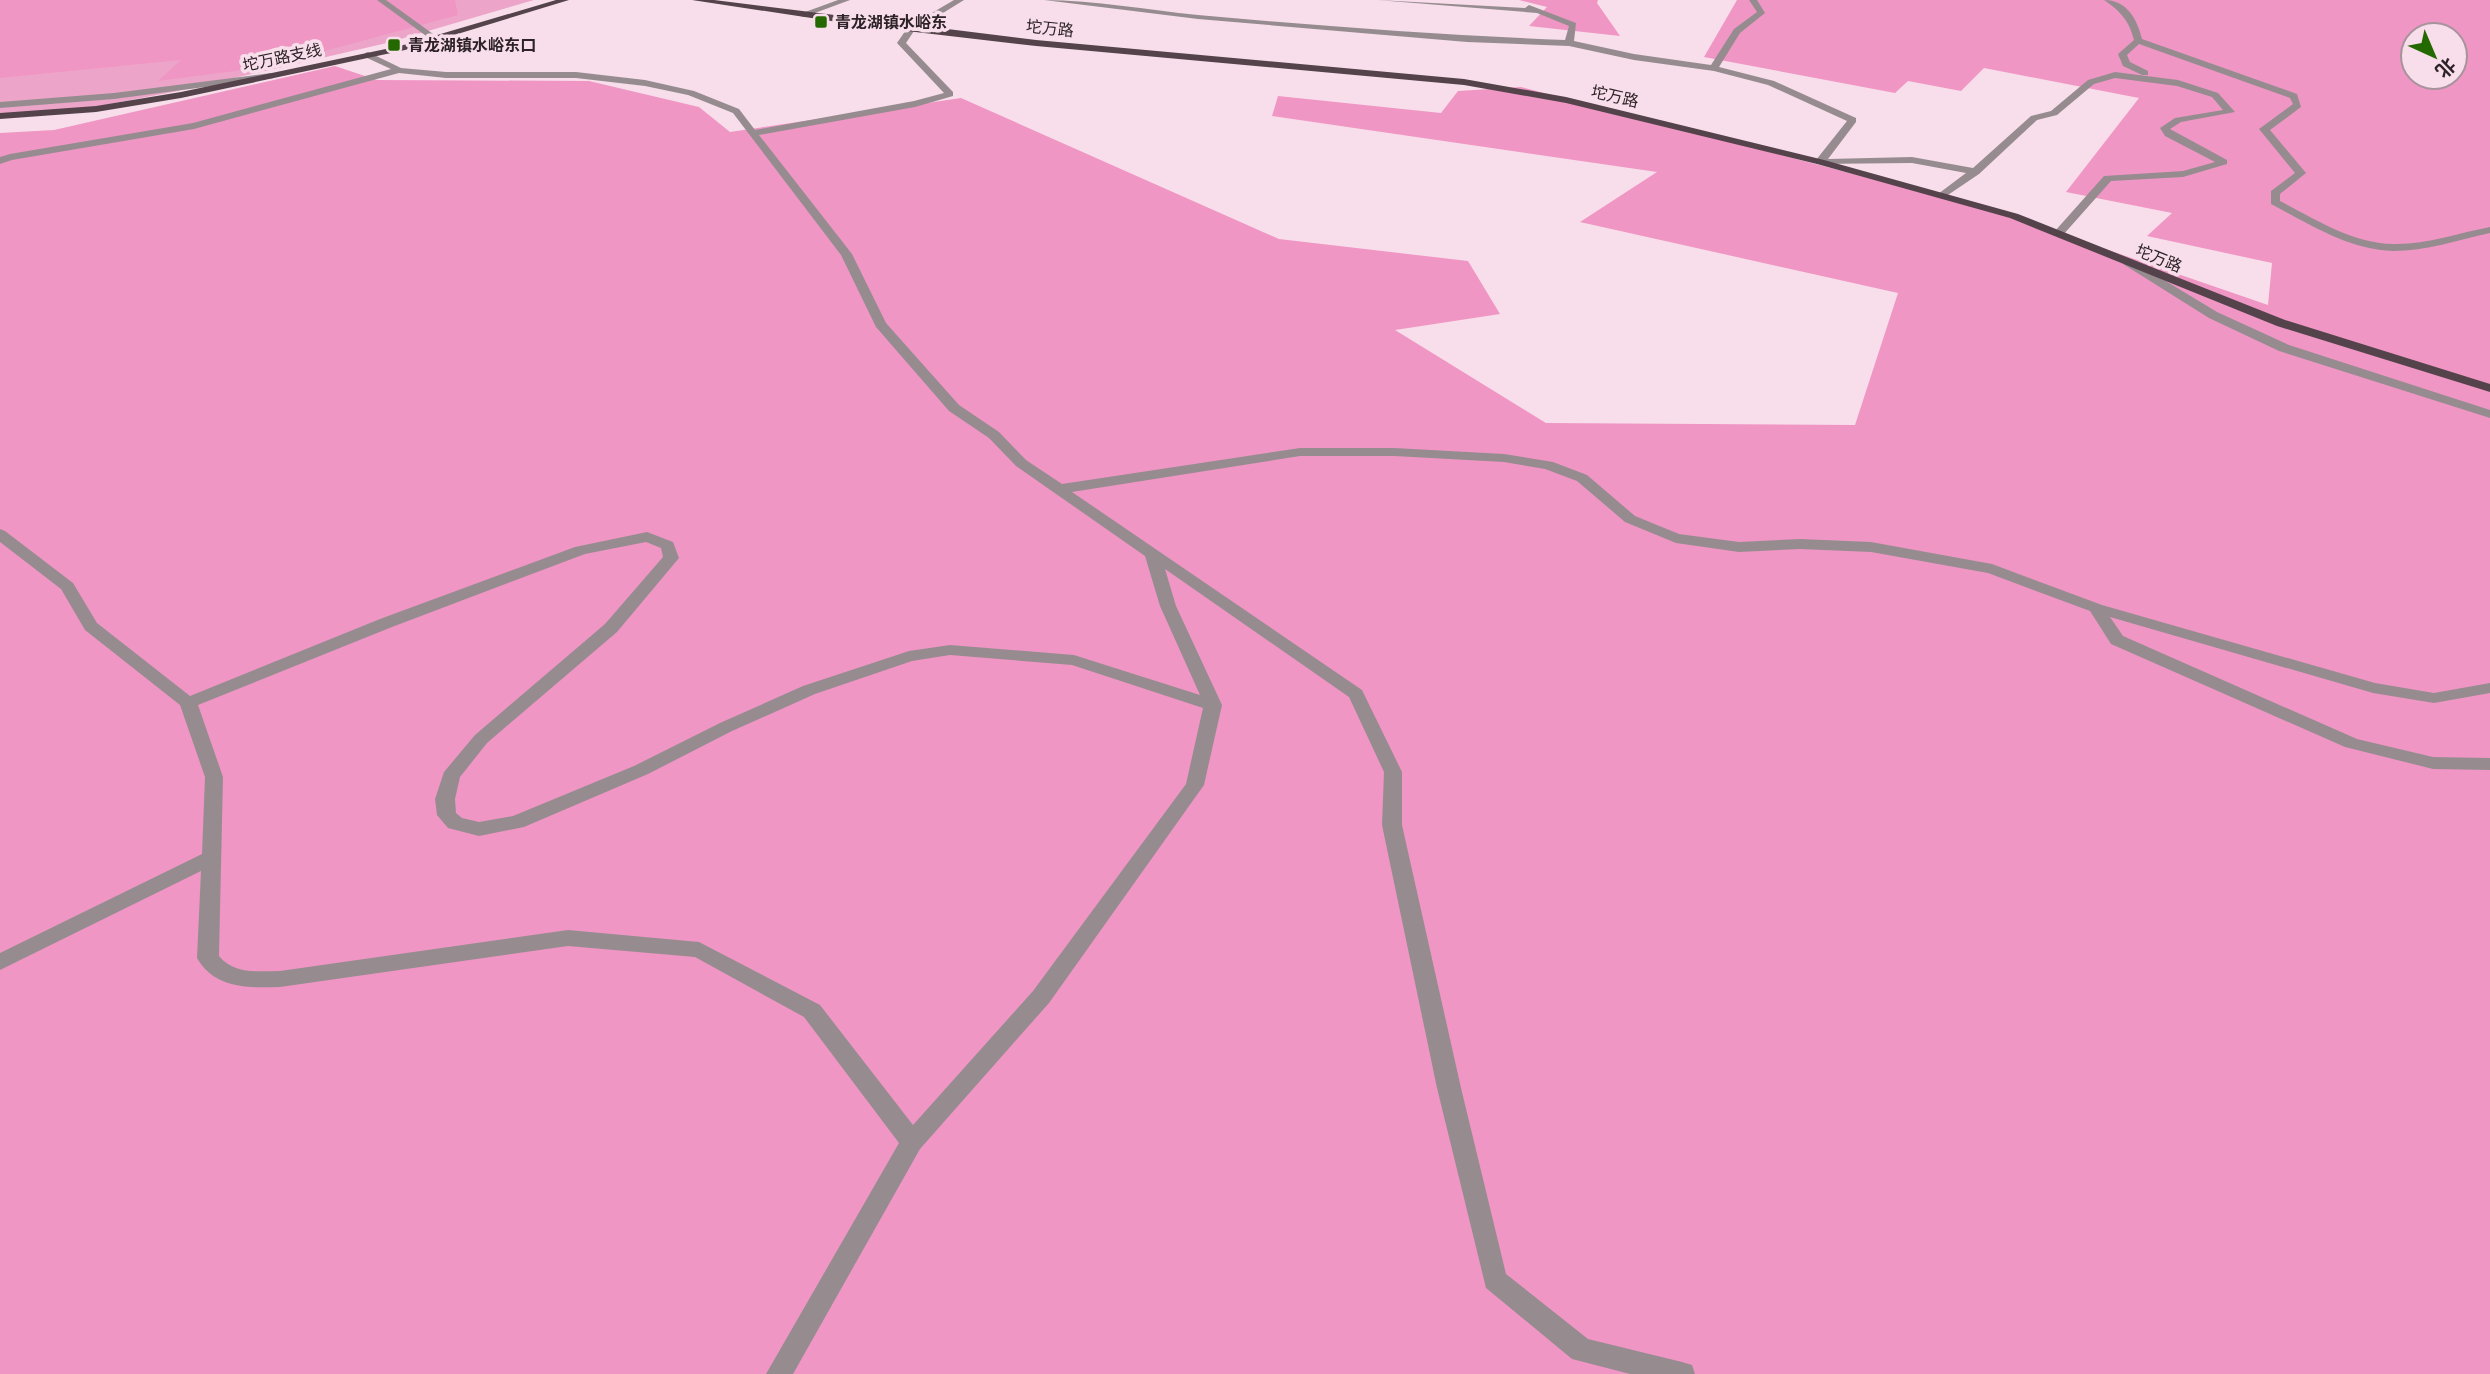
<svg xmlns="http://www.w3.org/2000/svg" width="2490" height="1374" viewBox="0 0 2490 1374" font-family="'Source Sans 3','Noto Sans SC',sans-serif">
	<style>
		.green { fill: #eca5c8 }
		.forest { fill: #f096c4; fill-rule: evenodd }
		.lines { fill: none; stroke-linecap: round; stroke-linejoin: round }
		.minor { fill: #968c90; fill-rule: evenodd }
		.major { fill: #54434b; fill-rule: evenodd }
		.poi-dot { fill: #246800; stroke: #f8deea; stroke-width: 2.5 }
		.labels { text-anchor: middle; stroke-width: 7; stroke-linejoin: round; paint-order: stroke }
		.far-poi-label { font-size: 16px; font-weight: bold; fill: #2c2227; stroke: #f8deea; text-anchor: start }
		.far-street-label { font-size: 16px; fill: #2c2227; stroke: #f8deea }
	</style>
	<rect width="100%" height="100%" fill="#f8deea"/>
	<path class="green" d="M0 0H534L387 43 173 92 73 111 0 116Z"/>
	<g class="forest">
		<path d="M0 0H455L458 15 266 67 158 81 181 60 0 78Z"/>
		<path d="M1519 0H1598L1597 3 1620 36 1529 26 1547 7Z"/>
		<path d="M1737 0H2490V1374H0V133L54 130 335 66 377 80 589 81 699 107 730 132 961 98 1279 239 1468 261 1500 314 1395 330 1546 423 1855 425 1898 293 1580 222 1657 172 1272 116 1278 96 1441 113 1458 91 1521 87 1995 211 2268 305 2272 263 2147 236 2172 213 2066 192 2139 98 1984 68 1961 91 1908 81 1895 93 1704 57ZM2413 35H2455V77H2413Z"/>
	</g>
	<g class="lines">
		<g class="minor">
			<path d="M377 0H386L440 39 433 41Z"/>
			<path d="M838 0H850L804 17 797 15Z"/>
			<path d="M954 0H964L914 31 906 43 953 92V96L915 107 759 135 852 254 886 323 959 405 999 432 1026 460 1062 484 1300 448H1394L1504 454 1553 462 1587 475 1635 516 1679 534 1739 542 1800 539 1871 542 1992 564 2102 605 2375 683 2434 693 2490 683V693L2434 703 2373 693 2110 617 2123 636 2357 739 2433 757 2490 758V770L2433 769 2345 747 2111 644 2090 611 1988 573 1871 552 1800 549 1739 552 1676 543 1625 522 1577 481 1545 469 1504 462 1394 456H1300L1072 492 1362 690 1402 772V825L1461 1088 1506 1274 1588 1339 1682 1362 1692 1365 1695 1374H1630L1572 1359 1486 1288 1437 1088 1382 825 1384 772 1349 697 1165 569 1176 606 1222 705 1204 785 1049 1003 920 1149 793 1374H766L899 1143 804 1017 695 957 568 946 280 987C248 988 215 989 197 958L201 871 0 970V953L202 854 205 777 180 705 85 630 61 589 0 542V529L5 531 73 583 97 623 190 696 380 619 575 547 647 532 673 542 679 558 617 632 487 743 460 777 455 799 456 813 462 818 479 822 513 816 634 766 720 723 803 686 909 651 950 645 1074 655 1200 695 1160 606 1145 556 1016 466 989 438 949 411 876 327 841 255 733 113 688 95 645 86 576 78H446L399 73 194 129 12 160 0 164V157L10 154 193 123 391 69 365 57V53L368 52 401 68 446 72H576L645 80 694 91 739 109 755 130 914 101 944 93 897 43 908 27ZM646 542 661 548 663 557 605 624 475 735 444 772 435 799 437 815 448 828 479 836 524 827 648 774 732 731 815 694 912 661 950 655 1072 665 1203 708 1186 784 1033 991 913 1125 820 1005 699 942 568 930 280 971C257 971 235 975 219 956L223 777 198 705 392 627 585 554Z"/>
			<path d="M1044 0C1095 0 1147 10 1198 15 1320 26 1443 35 1565 40L1569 26 1537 13 1377 0 1525 8 1529 5 1576 23 1574 41 1634 54 1711 65 1734 29 1757 12 1749 0H1757L1765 13 1740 33 1719 67 1774 81 1856 118V122L1828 159 1912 157 1973 168 2031 116 2051 111 2088 80 2115 72 2178 80 2218 93 2235 112 2181 122 2170 129 2227 160V164L2183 177 2111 181 2063 235H2055V231L2104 176 2183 171 2215 162 2165 136 2160 128 2175 118 2223 110 2212 97 2177 86 2115 78 2094 84 2057 115 2037 120 1979 174 1942 199 1937 196 1938 194 1966 173 1912 163 1816 164V160L1847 121 1768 85 1714 71 1634 60 1569 46 1467 42 1198 19Z"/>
			<path d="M2104 0C2127 0 2137 19 2142 39L2297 94 2301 107 2270 130 2306 173 2280 194V201C2315 219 2352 243 2393 244 2425 245 2458 233 2490 227V233C2458 240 2426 251 2393 251 2349 250 2309 224 2271 204V191L2295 173 2259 129 2293 104 2290 98 2139 44 2127 55 2130 62 2148 71V75H2142L2123 66 2118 54 2134 40C2129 20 2120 11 2104 0Z"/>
			<path d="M271 73 274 74V78L114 99 0 108V102L114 93Z"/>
			<path d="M2123 260H2131L2217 312 2289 345 2490 410V418L2279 351 2209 318 2123 264Z"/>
		</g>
		<g class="major">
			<path d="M556 0H569L405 50 181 98 96 112 0 119V113L96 106 181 92 400 46Z"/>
			<path d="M692 0H714L1036 40 1464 79 1566 97 1824 160 2018 214 2285 320 2490 384V392L2277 326 2010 218 1817 164 1566 103 1464 85 1036 46 864 26Z"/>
		</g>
	</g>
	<g class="poi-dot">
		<rect x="814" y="15" width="14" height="14" rx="3.5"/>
		<rect x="387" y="38" width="14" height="14" rx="3.5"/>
	</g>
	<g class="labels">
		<g class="far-poi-label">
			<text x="835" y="28">青龙湖镇水峪东</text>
			<text x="408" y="51">青龙湖镇水峪东口</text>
		</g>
		<g class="far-street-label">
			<text transform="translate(1050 28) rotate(6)" y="6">坨万路</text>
			<text transform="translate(282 57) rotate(-12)" y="6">坨万路支线</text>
			<text transform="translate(1615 96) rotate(13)" y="6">坨万路</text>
			<text transform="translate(2159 258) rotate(22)" y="6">坨万路</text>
		</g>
	</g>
	<g transform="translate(2434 56) rotate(136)"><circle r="33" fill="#f8deea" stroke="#a6939c" stroke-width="2"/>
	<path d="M0-5L12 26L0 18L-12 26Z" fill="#246800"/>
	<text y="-10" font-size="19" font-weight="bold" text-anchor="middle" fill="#2c2227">北</text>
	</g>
</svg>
